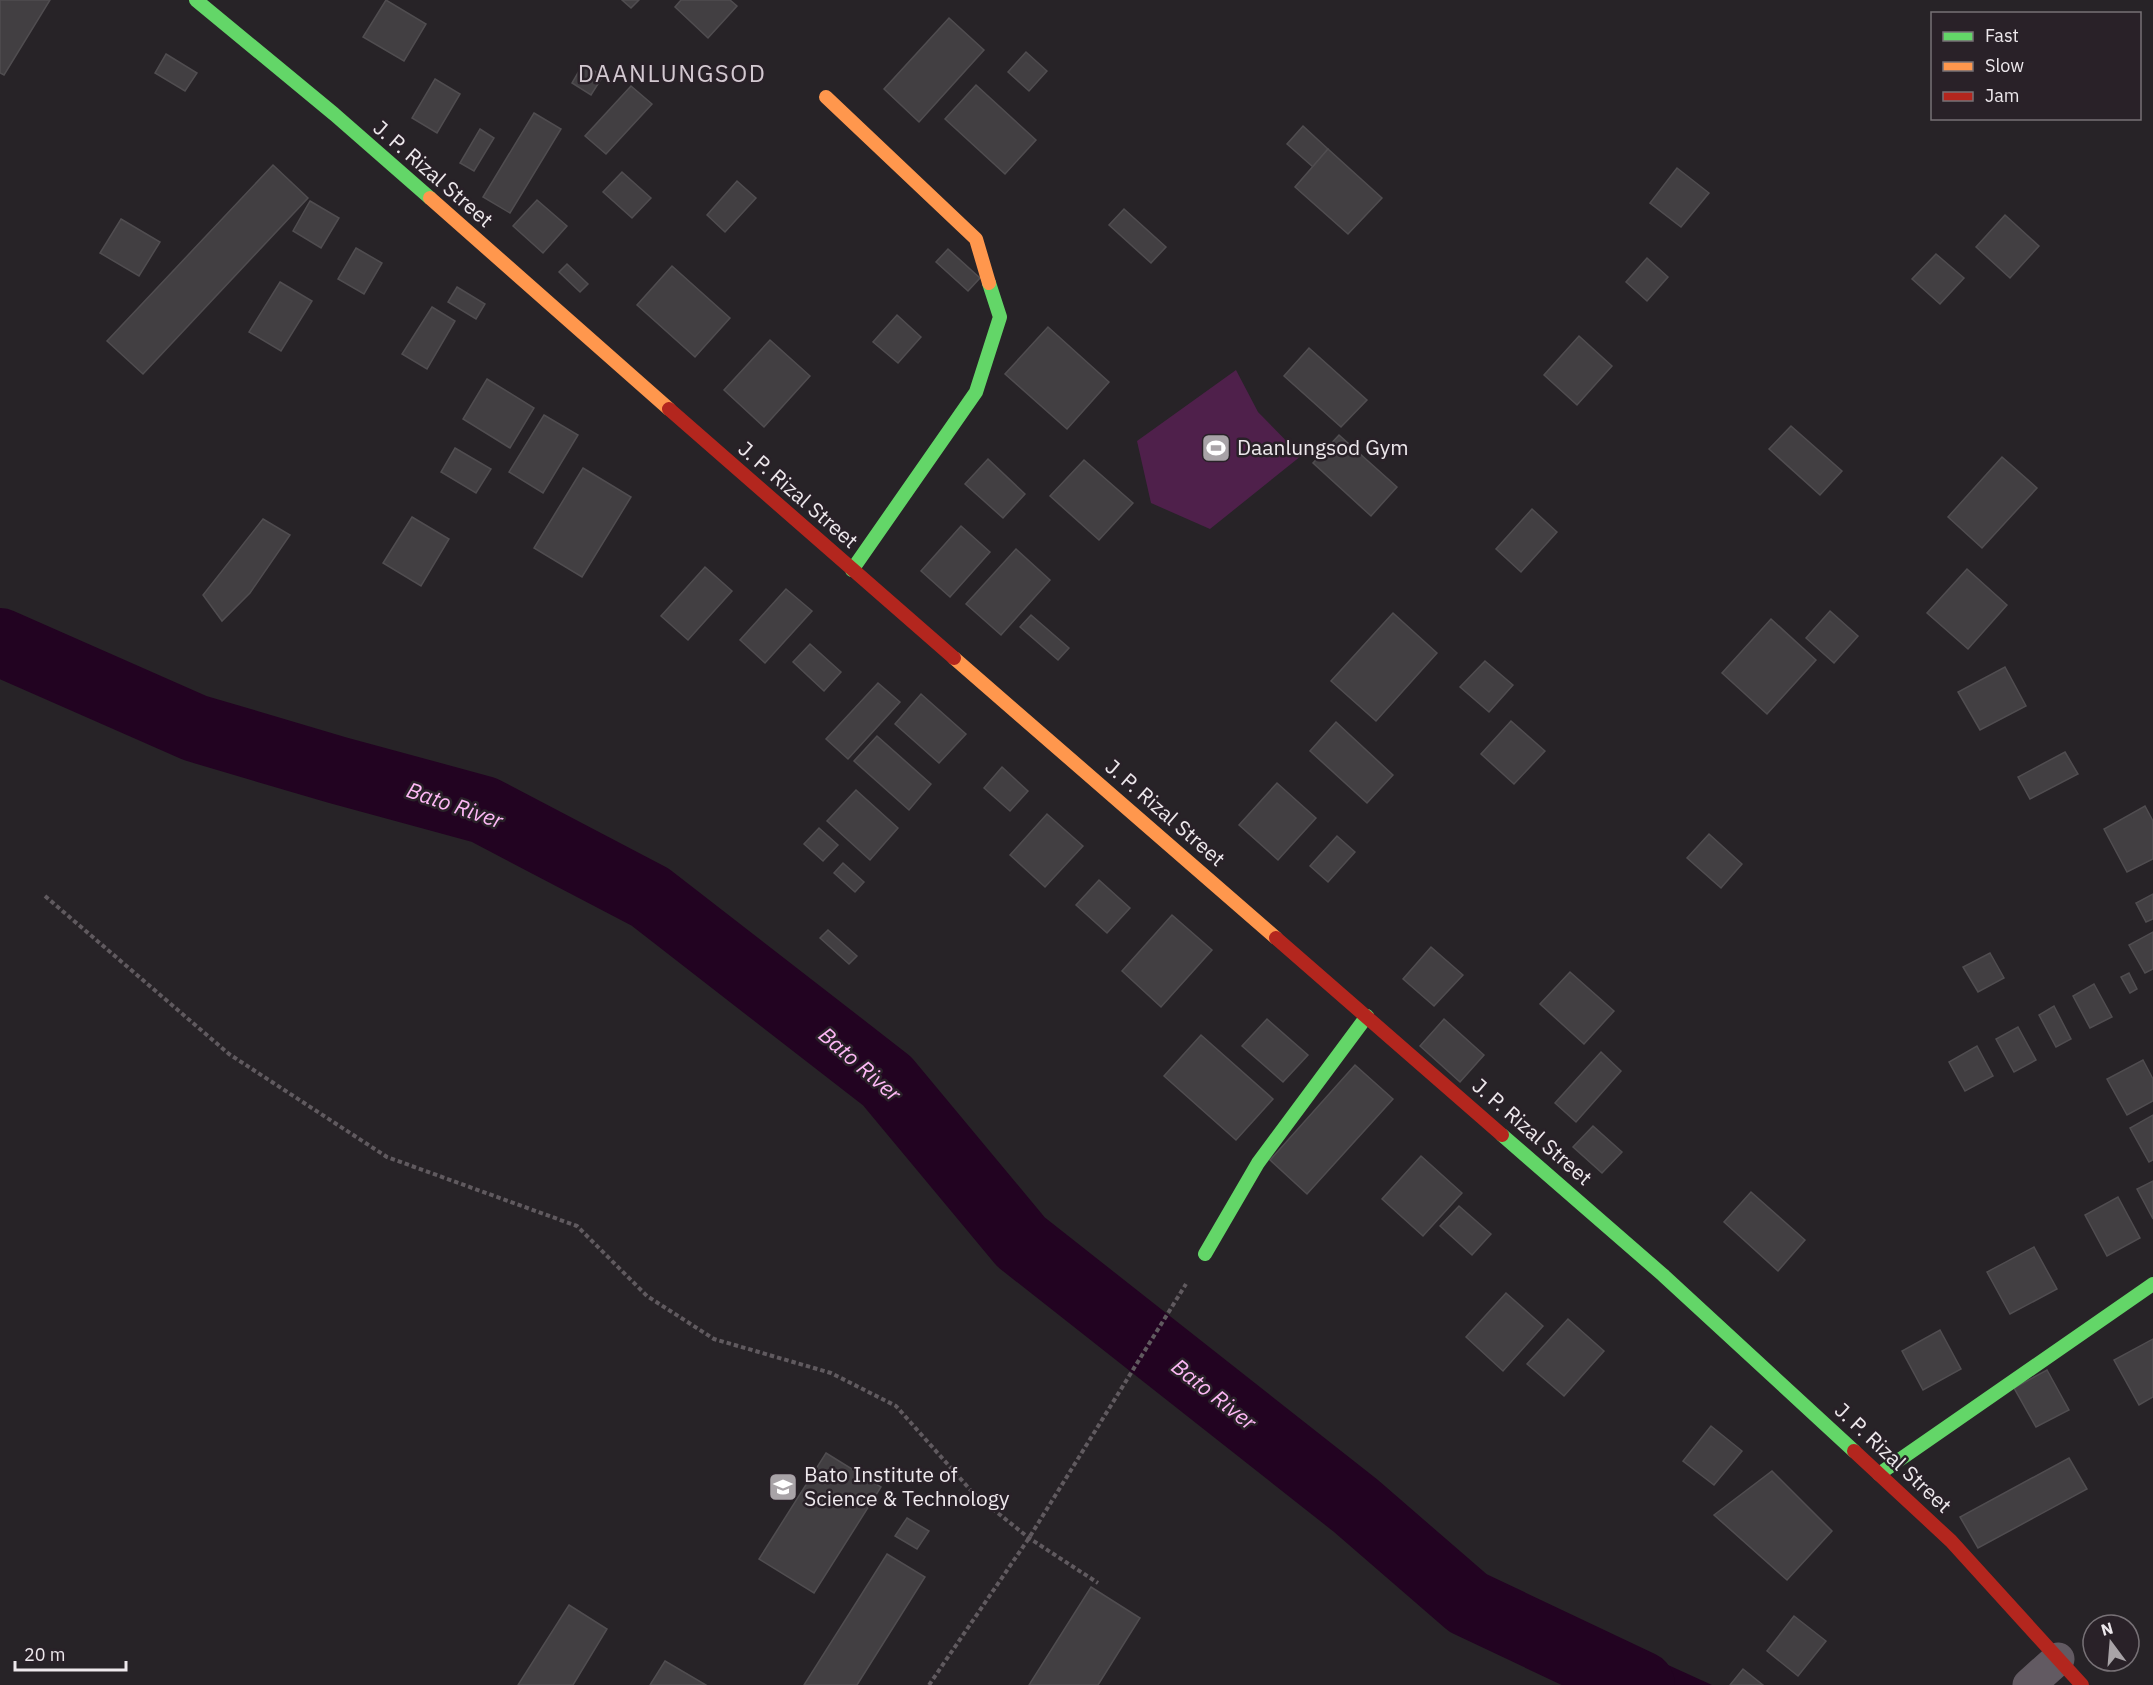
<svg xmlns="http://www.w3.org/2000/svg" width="2153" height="1685" viewBox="0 0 2153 1685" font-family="'IBM Plex Sans',sans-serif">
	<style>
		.green { fill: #4f204b }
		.water { fill: #220321 }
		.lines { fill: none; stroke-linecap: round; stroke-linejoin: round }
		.river { stroke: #220321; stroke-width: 68 }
		.building { fill: #423f42; stroke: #504d50; stroke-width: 1.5 }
		.path { stroke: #605a5f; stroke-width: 4; stroke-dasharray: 4.5 3; stroke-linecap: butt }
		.street { stroke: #625a62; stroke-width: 33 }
		.fast { stroke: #63d668; stroke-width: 14 }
		.slow { stroke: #ff974d; stroke-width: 14 }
		.jam { stroke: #b3261e; stroke-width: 14 }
		.labels { text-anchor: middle; stroke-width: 5; stroke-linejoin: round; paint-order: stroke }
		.street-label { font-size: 21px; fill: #ede8ec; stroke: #292128 }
		.poi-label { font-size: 21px; fill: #ede8ec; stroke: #292128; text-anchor: start }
		.water-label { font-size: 22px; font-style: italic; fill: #fdb8f5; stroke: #292128 }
		.quarter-label { font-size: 24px; letter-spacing: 1.5px; fill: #d3c9d1; stroke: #292128 }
	</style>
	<rect width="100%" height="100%" fill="#272327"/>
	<path class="green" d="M1236 370 1258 412 1301 456 1210 529 1151 503 1137 441Z"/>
	<path class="water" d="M1633 1649 1712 1685H1588Z"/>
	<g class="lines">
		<path class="river" d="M0 642 195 728 337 770 484 810 650 897 887 1081 1021 1242 1356 1506 1468 1603 1641 1685"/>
	</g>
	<g class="building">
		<path d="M0 0H50L4 75 0 73Z"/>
		<path d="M386 0 426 24 404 61 363 37Z"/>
		<path d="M622 0H639L631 8Z"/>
		<path d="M681 0H730L737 6 708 38 675 7Z"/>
		<path d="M949 18 984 50 919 122 884 89Z"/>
		<path d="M1026 52 1047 71 1029 91 1008 72Z"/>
		<path d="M166 54 197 73 185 91 155 73Z"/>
		<path d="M583 64 603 76 591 95 572 83Z"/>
		<path d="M435 79 460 94 437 133 412 118Z"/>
		<path d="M976 85 1036 140 1005 174 945 119Z"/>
		<path d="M631 86 652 104 606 154 585 136Z"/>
		<path d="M534 113 561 129 510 213 483 197Z"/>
		<path d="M1303 126 1328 149 1313 167 1287 144Z"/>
		<path d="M480 129 494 138 474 171 460 163Z"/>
		<path d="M1328 149 1382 198 1348 234 1295 187Z"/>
		<path d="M273 165 308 198 143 374 107 341Z"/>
		<path d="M1677 168 1709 193 1681 227 1650 203Z"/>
		<path d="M622 172 651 198 632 218 603 192Z"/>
		<path d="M737 181 756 198 725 232 707 215Z"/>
		<path d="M537 200 567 226 543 253 513 226Z"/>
		<path d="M310 201 339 218 321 248 293 231Z"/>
		<path d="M1124 209 1166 247 1151 263 1109 225Z"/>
		<path d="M2005 215 2039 246 2010 278 1976 247Z"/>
		<path d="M121 219 160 242 139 276 100 253Z"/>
		<path d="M356 248 382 263 364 294 338 279Z"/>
		<path d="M948 249 980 278 968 291 936 262Z"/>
		<path d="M1936 254 1964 278 1940 304 1912 279Z"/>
		<path d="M1647 258 1668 277 1647 301 1626 282Z"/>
		<path d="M567 264 588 284 580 292 559 272Z"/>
		<path d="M672 266 730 318 695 357 637 305Z"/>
		<path d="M280 282 312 301 281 351 249 332Z"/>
		<path d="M457 287 485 304 476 319 448 302Z"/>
		<path d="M432 307 455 321 427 369 402 354Z"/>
		<path d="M897 315 921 337 898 363 873 342Z"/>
		<path d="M1048 327 1109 382 1067 429 1005 374Z"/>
		<path d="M1579 336 1612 366 1577 405 1544 375Z"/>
		<path d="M770 340 810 376 764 427 724 390Z"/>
		<path d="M1309 348 1367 400 1341 427 1284 376Z"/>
		<path d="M487 379 534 408 510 448 463 419Z"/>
		<path d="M544 415 578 435 543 493 509 472Z"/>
		<path d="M1791 426 1842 471 1820 495 1769 449Z"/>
		<path d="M1339 435 1397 487 1371 516 1313 463Z"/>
		<path d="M455 448 491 469 476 493 441 472Z"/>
		<path d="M2002 457 2037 488 1982 548 1948 517Z"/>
		<path d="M988 459 1025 494 1003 518 965 484Z"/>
		<path d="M1084 460 1133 503 1099 540 1050 496Z"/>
		<path d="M583 468 631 497 582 577 534 548Z"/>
		<path d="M1532 509 1557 532 1521 572 1496 549Z"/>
		<path d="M412 517 449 539 421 586 383 563Z"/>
		<path d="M263 519 290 535 250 593 222 621 203 595Z"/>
		<path d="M961 526 990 552 950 597 921 571Z"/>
		<path d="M1016 549 1050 580 1001 635 966 604Z"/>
		<path d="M705 567 732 591 688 640 661 616Z"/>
		<path d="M1967 569 2007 605 1968 649 1927 613Z"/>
		<path d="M786 589 812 611 765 663 740 640Z"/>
		<path d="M1830 611 1858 636 1834 663 1806 638Z"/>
		<path d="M1393 613 1437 653 1376 721 1331 681Z"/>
		<path d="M1031 615 1069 648 1058 660 1020 627Z"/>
		<path d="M1771 619 1816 660 1767 714 1722 673Z"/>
		<path d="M810 644 841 672 824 691 793 662Z"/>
		<path d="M1485 661 1513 685 1489 712 1460 687Z"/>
		<path d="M2005 667 2026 706 1980 730 1958 692Z"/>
		<path d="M878 683 900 702 848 759 826 739Z"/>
		<path d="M921 694 966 734 939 763 895 724Z"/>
		<path d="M1511 721 1545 751 1514 784 1481 754Z"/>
		<path d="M1336 722 1393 775 1367 803 1310 751Z"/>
		<path d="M877 736 931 784 909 810 854 761Z"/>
		<path d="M2065 752 2078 774 2030 799 2018 777Z"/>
		<path d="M1002 767 1028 791 1010 811 984 788Z"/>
		<path d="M1277 783 1316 818 1278 860 1239 825Z"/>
		<path d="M856 790 898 828 870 860 827 821Z"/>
		<path d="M2145 806 2153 821V859L2127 872 2104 829Z"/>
		<path d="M1047 814 1083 846 1045 887 1010 855Z"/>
		<path d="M819 828 838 845 823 861 804 844Z"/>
		<path d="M1709 834 1742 864 1721 888 1687 858Z"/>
		<path d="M1337 836 1355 852 1328 882 1310 866Z"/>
		<path d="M843 863 864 882 855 892 834 873Z"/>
		<path d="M1099 880 1130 908 1107 933 1076 905Z"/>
		<path d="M2153 894V919L2146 922 2136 903Z"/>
		<path d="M1172 915 1212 950 1161 1007 1122 971Z"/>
		<path d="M828 930 857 956 849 964 820 938Z"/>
		<path d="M2153 932V969L2145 973 2129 945Z"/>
		<path d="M1431 947 1463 975 1434 1006 1403 979Z"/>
		<path d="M1990 953 2004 978 1978 992 1963 967Z"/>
		<path d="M1570 972 1614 1011 1584 1044 1540 1004Z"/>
		<path d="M2129 973 2137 989 2130 993 2121 977Z"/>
		<path d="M2094 984 2112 1017 2090 1028 2073 996Z"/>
		<path d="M2054 1006 2071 1039 2056 1047 2039 1015Z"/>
		<path d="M1267 1019 1308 1055 1283 1082 1242 1046Z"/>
		<path d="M1444 1019 1484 1055 1460 1082 1420 1046Z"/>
		<path d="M2018 1027 2036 1060 2014 1072 1996 1039Z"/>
		<path d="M1201 1035 1273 1099 1236 1140 1164 1076Z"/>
		<path d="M1977 1046 1993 1076 1965 1091 1949 1062Z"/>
		<path d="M1601 1052 1621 1071 1576 1122 1555 1103Z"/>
		<path d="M2143 1060 2153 1079V1101L2127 1115 2107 1079Z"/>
		<path d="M1355 1065 1393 1099 1307 1194 1270 1160Z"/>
		<path d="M2153 1115V1160L2149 1162 2130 1128Z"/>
		<path d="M1593 1126 1622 1152 1602 1173 1573 1147Z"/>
		<path d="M1421 1156 1462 1193 1423 1236 1382 1199Z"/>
		<path d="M2153 1181V1219L2137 1189Z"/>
		<path d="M1751 1192 1805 1240 1778 1271 1724 1222Z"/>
		<path d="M2118 1197 2140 1238 2107 1256 2085 1215Z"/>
		<path d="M1459 1206 1491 1234 1472 1255 1440 1226Z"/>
		<path d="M2034 1247 2057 1289 2010 1314 1987 1272Z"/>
		<path d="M1506 1293 1543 1326 1503 1371 1466 1337Z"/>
		<path d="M1568 1319 1604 1351 1564 1396 1527 1364Z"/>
		<path d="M1940 1330 1961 1369 1923 1390 1902 1351Z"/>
		<path d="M2153 1339V1397L2139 1405 2114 1360Z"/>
		<path d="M2047 1370 2069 1410 2036 1427 2014 1388Z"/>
		<path d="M1711 1426 1742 1451 1714 1485 1683 1461Z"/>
		<path d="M826 1453 881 1487 814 1593 759 1559Z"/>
		<path d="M2069 1458 2087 1489 1978 1548 1960 1517Z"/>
		<path d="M1772 1471 1832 1531 1787 1580 1714 1515Z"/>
		<path d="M907 1518 929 1531 917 1549 895 1536Z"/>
		<path d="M887 1554 925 1577 857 1685H804Z"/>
		<path d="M1091 1587 1140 1618 1098 1685H1029Z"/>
		<path d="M569 1605 607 1629 573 1685H518Z"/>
		<path d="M1794 1616 1826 1641 1798 1676 1767 1651Z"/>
		<path d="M665 1661 706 1685H650Z"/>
		<path d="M1743 1669 1763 1685H1730Z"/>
	</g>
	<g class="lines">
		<g class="path">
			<path d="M45 896 229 1054 387 1157 577 1226 647 1296 714 1339 831 1373 896 1406 974 1494 1029 1538 1098 1583"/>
			<path d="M929 1685 1029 1538 1186 1284"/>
		</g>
		<path class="street" d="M2029 1685 2058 1659"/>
		<g class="fast">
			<path d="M196 0 334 114 430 198"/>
			<path d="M852 570 976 392 1000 317 989 283"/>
			<path d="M1502 1135 1663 1275 1854 1451"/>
			<path d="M1205 1254 1258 1163 1367 1016"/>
			<path d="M1879 1474 2153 1284"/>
		</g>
		<g class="slow">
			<path d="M826 97 976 239 989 283"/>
			<path d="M430 198 669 409"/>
			<path d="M954 658 1276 938"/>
		</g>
		<g class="jam">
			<path d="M669 409 954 658"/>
			<path d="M1276 938 1502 1135"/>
			<path d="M1854 1451 1951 1541 2082 1685"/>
		</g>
	</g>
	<defs>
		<g id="stadium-square" transform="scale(1.5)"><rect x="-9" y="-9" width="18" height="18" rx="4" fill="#a8a3a7" stroke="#292128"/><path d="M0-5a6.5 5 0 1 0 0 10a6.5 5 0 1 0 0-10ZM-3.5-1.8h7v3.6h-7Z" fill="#fff"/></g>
		<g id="university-square" transform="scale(1.5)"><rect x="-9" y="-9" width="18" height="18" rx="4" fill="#a8a3a7" stroke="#292128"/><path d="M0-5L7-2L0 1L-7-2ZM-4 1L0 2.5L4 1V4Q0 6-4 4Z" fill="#fff"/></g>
	</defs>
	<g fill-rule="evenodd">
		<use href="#stadium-square" x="1216" y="448"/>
		<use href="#university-square" x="783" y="1487"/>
	</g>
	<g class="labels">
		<g class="street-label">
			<text transform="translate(433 174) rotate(41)" y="7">J. P. Rizal Street</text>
			<text transform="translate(798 495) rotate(41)" y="7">J. P. Rizal Street</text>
			<text transform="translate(1165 813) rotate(41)" y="7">J. P. Rizal Street</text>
			<text transform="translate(1532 1132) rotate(41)" y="7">J. P. Rizal Street</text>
			<text transform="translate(1893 1458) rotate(43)" y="7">J. P. Rizal Street</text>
		</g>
		<g class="poi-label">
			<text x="1237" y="455">Daanlungsod Gym</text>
			<text x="804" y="1482">Bato Institute of<tspan x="804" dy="24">Science &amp; Technology</tspan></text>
		</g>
		<g class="water-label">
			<text transform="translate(455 805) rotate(19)" y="8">Bato River</text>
			<text transform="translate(860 1064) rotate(41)" y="8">Bato River</text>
			<text transform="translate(1214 1394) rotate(38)" y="8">Bato River</text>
		</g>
		<g class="quarter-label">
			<text x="672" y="82">DAANLUNGSOD</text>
		</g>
	</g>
	<rect x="1931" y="12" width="210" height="108" fill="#292128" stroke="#777176" stroke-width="1.5"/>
	<rect x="1943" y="32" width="30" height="9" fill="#63d668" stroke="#777176" stroke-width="1.5"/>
	<text x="1985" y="42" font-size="18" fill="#ede8ec">Fast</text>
	<rect x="1943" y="62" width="30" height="9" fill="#ff974d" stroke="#777176" stroke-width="1.5"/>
	<text x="1985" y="72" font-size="18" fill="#ede8ec">Slow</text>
	<rect x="1943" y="92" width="30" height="9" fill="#b3261e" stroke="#777176" stroke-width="1.5"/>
	<text x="1985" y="102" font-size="18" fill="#ede8ec">Jam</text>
	<g transform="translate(2111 1643) rotate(344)"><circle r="28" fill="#292128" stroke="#777176" stroke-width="1.5"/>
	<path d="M0-4.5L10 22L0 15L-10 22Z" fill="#a8a3a7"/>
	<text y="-9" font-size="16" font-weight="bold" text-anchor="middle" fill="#ede8ec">N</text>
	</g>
	<path d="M15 1661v9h111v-9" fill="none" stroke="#ede8ec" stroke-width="3"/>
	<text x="24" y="1661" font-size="18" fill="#ede8ec" stroke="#292128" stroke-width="4.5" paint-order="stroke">20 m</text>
</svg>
